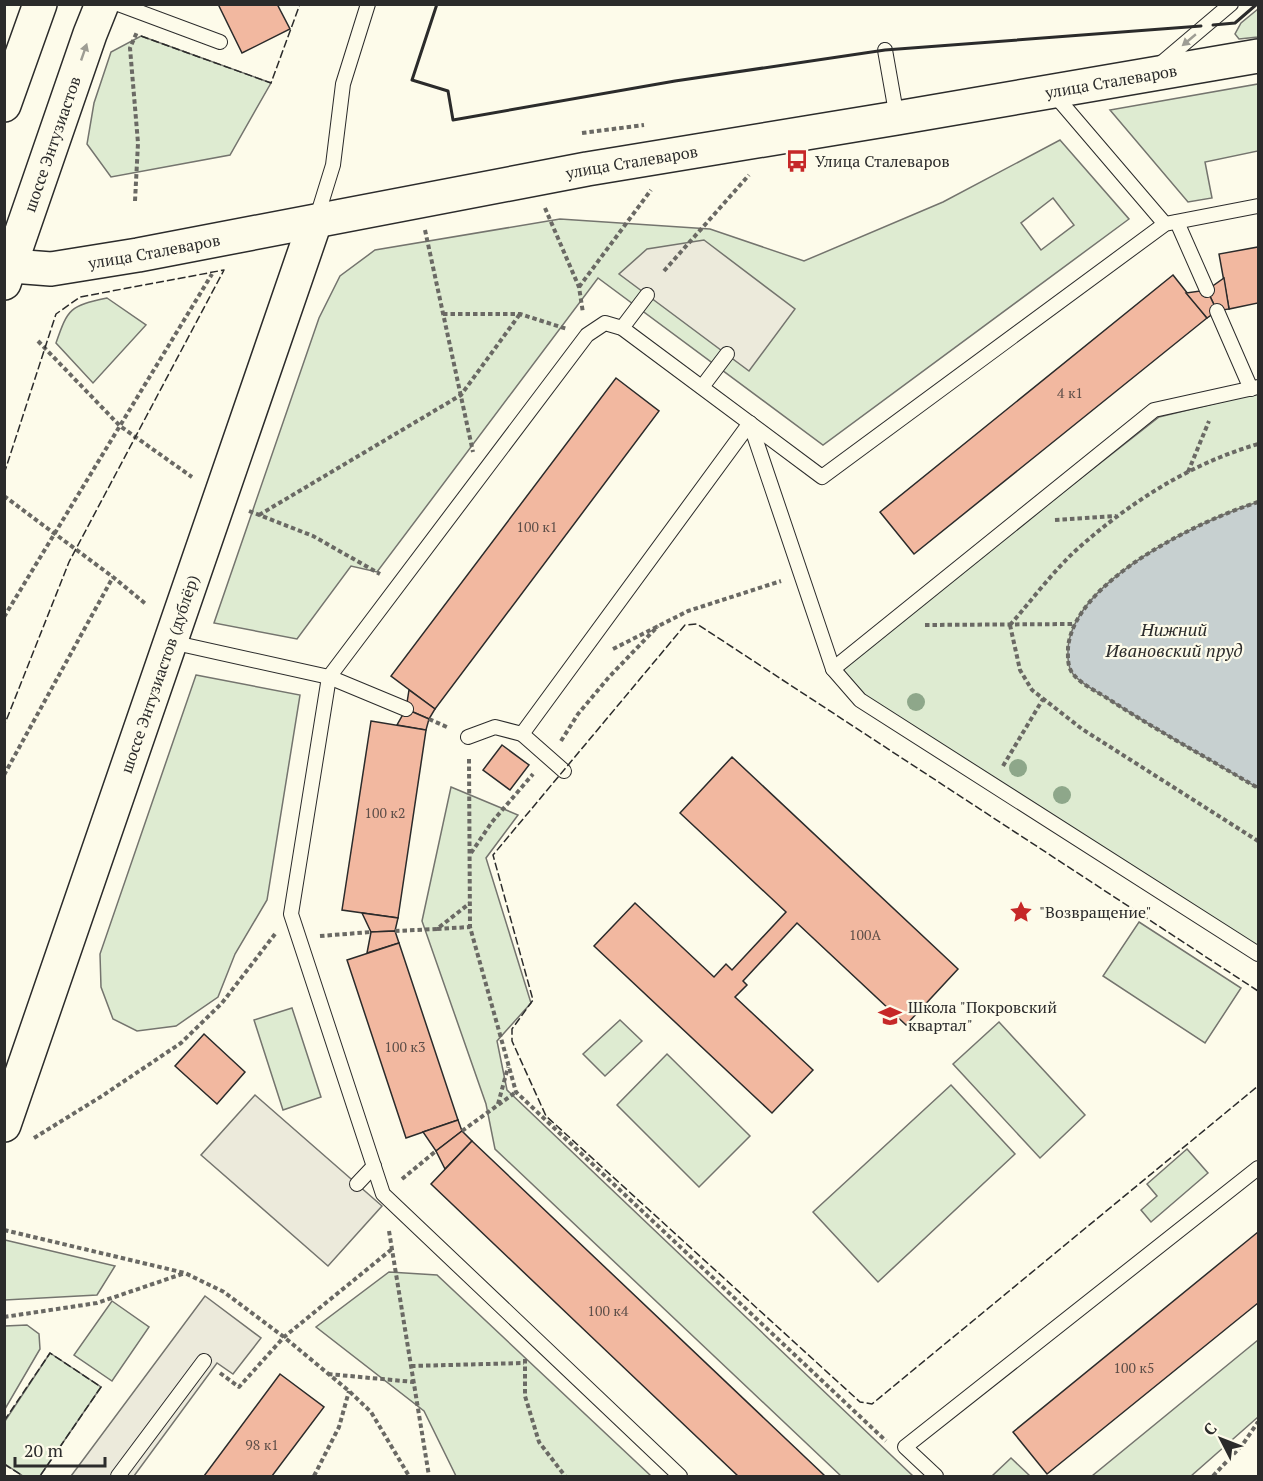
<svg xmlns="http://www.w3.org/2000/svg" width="1263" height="1481" viewBox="0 0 1263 1481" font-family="'PT Serif',serif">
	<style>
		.green { fill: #deebd1; stroke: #74746e; stroke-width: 1.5; fill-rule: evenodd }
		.parking { fill: #eceadb; stroke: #74746e; stroke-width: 1.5 }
		.water { fill: #c7d0d0; stroke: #74746e; stroke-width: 1.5 }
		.building { fill: #f2b8a0; stroke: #2b2b2b; stroke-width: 1.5 }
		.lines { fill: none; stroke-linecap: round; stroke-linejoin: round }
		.lane-casing { stroke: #2b2b2b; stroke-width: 16 }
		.secondary-casing { stroke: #2b2b2b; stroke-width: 36 }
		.primary-casing { stroke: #2b2b2b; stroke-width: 36 }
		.path { stroke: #6a6964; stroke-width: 4; stroke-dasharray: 4.5 3; stroke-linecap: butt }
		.lane { stroke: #fdfbea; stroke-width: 14 }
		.secondary { stroke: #fdfbea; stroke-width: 33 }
		.primary { stroke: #fdfbea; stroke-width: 33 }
		.fence { stroke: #2b2b2b; stroke-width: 1.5; stroke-dasharray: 8 3; stroke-linecap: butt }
		.wall { stroke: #2b2b2b; stroke-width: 3 }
		.tree { fill: #8ea78a }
		.oneway { fill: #9e9d94 }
		.labels { text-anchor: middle; stroke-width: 4.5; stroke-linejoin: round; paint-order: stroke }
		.number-label { font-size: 14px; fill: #5d4e48 }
		.street-label { font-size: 16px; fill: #2b2b2b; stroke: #fdfbea }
		.poi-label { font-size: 16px; fill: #2b2b2b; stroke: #fdfbea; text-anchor: start }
		.water-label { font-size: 18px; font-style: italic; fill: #2b2b2b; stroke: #fdfbea }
	</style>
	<rect width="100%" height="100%" fill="#fdfbea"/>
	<g class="green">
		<path d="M1258 9V37L1239 39 1235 34 1241 23Z"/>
		<path d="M141 36 271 83 230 155 111 177 87 144 94 103 111 52Z"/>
		<path d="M1258 84V151L1205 162 1212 198 1188 202 1110 110Z"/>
		<path d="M1060 140 1129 219 823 445 598 278 377 572 351 566 297 639 214 623 319 318 340 276 375 250 560 219 710 229 804 261 943 202ZM1053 198 1074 225 1041 250 1021 223Z"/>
		<path d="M107 298 146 325 93 383 56 343C68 308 70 306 107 298Z"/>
		<path d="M1258 393V947L867 697 840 667 1159 417Z"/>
		<path d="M196 675 300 695 267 900 235 954 218 997 176 1026 137 1031 113 1019 101 987 100 954Z"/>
		<path d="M451 787 518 815 486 858 531 1003 497 1041 507 1090 913 1476H841L495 1149 486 1104 422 921Z"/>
		<path d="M1139 922 1241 988 1205 1043 1103 976Z"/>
		<path d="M292 1008 321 1097 283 1110 254 1020Z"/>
		<path d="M620 1020 642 1041 605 1076 583 1054Z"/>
		<path d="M999 1022 1085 1115 1040 1158 953 1064Z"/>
		<path d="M667 1054 750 1136 699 1187 617 1105Z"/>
		<path d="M951 1085 1015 1154 878 1282 813 1212Z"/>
		<path d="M1187 1149 1208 1173 1151 1222 1141 1210 1157 1196 1147 1184Z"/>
		<path d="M5 1240 115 1266 97 1295 5 1300Z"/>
		<path d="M389 1272 437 1275 651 1476H456L424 1411 316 1327Z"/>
		<path d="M112 1301 149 1327 112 1381 74 1355Z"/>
		<path d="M27 1325 39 1334 40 1349 5 1409V1326Z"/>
		<path d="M1258 1340V1417L1191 1476H1092Z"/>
		<path d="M50 1353 101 1387 40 1476H23L5 1464V1421Z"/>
		<path d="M1011 1458 1030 1476H992Z"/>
	</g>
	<g class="parking">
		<path d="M704 240 795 309 749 371 619 274 647 249Z"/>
		<path d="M255 1095 382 1206 328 1266 201 1155Z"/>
		<path d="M205 1296 261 1338 233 1374 217 1363 134 1476H71Z"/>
	</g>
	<path class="water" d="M1258 502V788C1209 759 1158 731 1110 700 1098 692 1082 685 1073 674 1067 666 1068 657 1068 648 1074 580 1201 520 1258 502Z"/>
	<g class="building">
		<path d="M218 4H277L290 29 242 53Z"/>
		<path d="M1258 247V303L1229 309 1219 254Z"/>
		<path d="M1173 275 1207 318 914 554 880 512Z"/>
		<path d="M1224 278 1229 309 1217 311 1207 290Z"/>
		<path d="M1207 290 1217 311 1207 318 1186 293Z"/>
		<path d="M616 378 659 411 435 709 391 676Z"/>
		<path d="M409 690 435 709 429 719 406 709Z"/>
		<path d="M406 709 429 719 426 730 397 725Z"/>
		<path d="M371 721 426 730 398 918 342 910Z"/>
		<path d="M502 745 529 765 510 790 483 770Z"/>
		<path d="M732 757 958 969 906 1025 797 923 743 981 747 985 735 997 813 1070 772 1113 594 946 635 903 714 977 726 964 732 970 786 912 680 813Z"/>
		<path d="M362 913 398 918 395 931 371 932Z"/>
		<path d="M395 931 399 943 367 953 371 932Z"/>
		<path d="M399 943 458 1120 406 1138 347 960Z"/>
		<path d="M204 1034 245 1072 217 1104 175 1066Z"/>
		<path d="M458 1120 462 1131 436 1151 423 1132Z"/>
		<path d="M462 1131 472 1141 445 1169 436 1151Z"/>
		<path d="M472 1141 825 1476H738L598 1343 431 1184Z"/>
		<path d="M1258 1232V1303L1047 1474 1013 1432Z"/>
		<path d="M280 1374 324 1407 272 1476H204Z"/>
	</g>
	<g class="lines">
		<g class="lane-casing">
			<g id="lane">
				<path d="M118 4 220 42"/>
				<path d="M885 50 897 118"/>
				<path d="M1159 65 1231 4"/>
				<path d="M1053 93 1165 224"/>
				<path d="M316 220 333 165 343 84 368 4"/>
				<path d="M1177 222 1207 290"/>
				<path d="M1217 311 1251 389"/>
				<path d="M622 328 647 295"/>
				<path d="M702 387 727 354"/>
				<path d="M171 642 329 677 406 709"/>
				<path d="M833 669 1154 410 1258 387"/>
				<path d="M522 734 564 771"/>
				<path d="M468 737 495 727 522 734 750 423 833 669 860 700 1258 954"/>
				<path d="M357 1184 374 1166"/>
				<path d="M118 1476 204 1361"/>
				<path d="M680 1476 383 1194 291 914 329 677 587 335 605 323 622 328 822 477 1165 224 1258 206"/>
				<path d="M936 1476 905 1447 1258 1168"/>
			</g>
		</g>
		<g class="secondary-casing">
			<g id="secondary">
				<path id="s1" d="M4 264 12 266 51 269 138 255 587 169 897 118 1258 56"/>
				<path id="s2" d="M4 1125 315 222"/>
			</g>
		</g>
		<g class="primary-casing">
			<g id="primary">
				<path d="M4 105 40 4"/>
				<path id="s3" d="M4 283 90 34 102 4"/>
			</g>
		</g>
		<g class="path">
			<path d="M582 133 644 125"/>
			<path d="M135 201 138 143 130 48 137 32"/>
			<path d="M545 208 579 287 583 313"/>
			<path d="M425 230 473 452"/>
			<path d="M664 271 749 175"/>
			<path d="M579 287 651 190"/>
			<path d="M443 314H520L567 329"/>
			<path d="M38 341 120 426 192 477"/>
			<path d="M1188 472 1209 421"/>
			<path d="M4 496 113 577 147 605"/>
			<path d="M1258 502C1201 520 1074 580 1068 648 1068 657 1067 666 1073 674 1082 685 1098 692 1110 700 1158 731 1209 759 1258 788"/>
			<path d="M249 511 313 536 380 574"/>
			<path d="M259 515 461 395 520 314"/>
			<path d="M1055 520 1116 516"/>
			<path d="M4 617 212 274"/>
			<path d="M925 625 1074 624"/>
			<path d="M1010 625 1020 670 1032 690 1082 729 1258 841"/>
			<path d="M1010 625C1031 601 1051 574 1074 552 1127 504 1189 464 1258 444"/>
			<path d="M613 649 688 611 781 581"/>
			<path d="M429 719 449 728"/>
			<path d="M561 741 578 714 609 677 658 626"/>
			<path d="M469 759 470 927 516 1092 886 1441"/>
			<path d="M1003 766 1043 699"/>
			<path d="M4 775 113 577"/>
			<path d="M471 853 492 822 533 774"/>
			<path d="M437 929 470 927"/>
			<path d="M395 931 437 929 470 903"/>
			<path d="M320 936 371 932"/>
			<path d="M498 1104 508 1067"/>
			<path d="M462 1131 516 1092"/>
			<path d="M34 1138 102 1096 181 1043 222 1003 275 934"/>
			<path d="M402 1179 436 1151"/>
			<path d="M4 1230 185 1273 224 1292 284 1337 349 1391 371 1412 409 1476"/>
			<path d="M389 1231 429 1476"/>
			<path d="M4 1317 97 1303 185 1273"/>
			<path d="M525 1359V1396L539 1442 565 1476"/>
			<path d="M411 1366 524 1363"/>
			<path d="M220 1373 239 1387 284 1337 392 1249"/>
			<path d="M328 1374 414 1382"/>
			<path d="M314 1476 339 1427 349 1391"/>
			<path d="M1213 1476 1243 1444 1258 1422"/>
		</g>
		<use href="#lane" class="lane"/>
		<use href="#secondary" class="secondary"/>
		<use href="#primary" class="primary"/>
		<g class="fence">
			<path d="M141 36 271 83 300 4"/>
			<path d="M4 474 56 314 80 297 224 270 69 562 4 726"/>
			<path d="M1258 991 697 624 685 625 493 855 533 1000 512 1029V1041L546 1116 860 1402 872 1404 1258 1086"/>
			<path d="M4 1421 50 1353 101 1387 40 1476"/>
			<path d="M4 1464 23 1476"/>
		</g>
		<g class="wall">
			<path d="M437 4 412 80 448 91 453 120 675 81 885 50 1201 26"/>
			<path d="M1213 25 1235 23 1257 4"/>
		</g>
	</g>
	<g class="tree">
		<circle cx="916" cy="702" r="9"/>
		<circle cx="1018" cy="768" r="9"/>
		<circle cx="1062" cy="795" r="9"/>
	</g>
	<defs><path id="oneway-solid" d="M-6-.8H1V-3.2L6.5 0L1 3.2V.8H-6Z" transform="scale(1.5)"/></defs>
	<g class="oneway">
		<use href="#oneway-solid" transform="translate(1189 40) rotate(140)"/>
		<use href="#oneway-solid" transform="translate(84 52) rotate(-71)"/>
	</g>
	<defs>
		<g id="bus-bare" transform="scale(1.8)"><path d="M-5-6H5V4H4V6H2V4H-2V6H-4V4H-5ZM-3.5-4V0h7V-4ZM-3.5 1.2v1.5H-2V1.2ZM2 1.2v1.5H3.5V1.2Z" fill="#c62828" stroke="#fdfbea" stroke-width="2.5" paint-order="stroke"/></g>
		<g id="sight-bare" transform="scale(1.8)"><path d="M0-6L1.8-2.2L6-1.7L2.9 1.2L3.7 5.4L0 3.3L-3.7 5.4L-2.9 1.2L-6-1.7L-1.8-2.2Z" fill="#c62828" stroke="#fdfbea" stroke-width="2.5" paint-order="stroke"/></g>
		<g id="school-bare" transform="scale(1.8)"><path d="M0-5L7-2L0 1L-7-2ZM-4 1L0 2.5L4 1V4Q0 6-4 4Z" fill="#c62828" stroke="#fdfbea" stroke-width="2.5" paint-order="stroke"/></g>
	</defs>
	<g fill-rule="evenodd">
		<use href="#bus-bare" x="797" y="161"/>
		<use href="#sight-bare" x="1021" y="912"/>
		<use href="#school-bare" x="890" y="1016"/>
	</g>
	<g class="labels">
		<g class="number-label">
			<text x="1070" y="398">4 к1</text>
			<text x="537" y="532">100 к1</text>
			<text x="385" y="818">100 к2</text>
			<text x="865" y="940">100А</text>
			<text x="405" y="1052">100 к3</text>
			<text x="608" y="1316">100 к4</text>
			<text x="1134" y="1373">100 к5</text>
			<text x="262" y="1450">98 к1</text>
		</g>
		<g class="street-label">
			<text dy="6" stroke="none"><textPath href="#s1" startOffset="1124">улица Сталеваров</textPath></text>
			<text dy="6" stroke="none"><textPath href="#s3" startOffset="147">шоссе Энтузиастов</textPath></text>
			<text dy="6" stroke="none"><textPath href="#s1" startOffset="638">улица Сталеваров</textPath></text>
			<text dy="6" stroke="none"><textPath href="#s1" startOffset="152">улица Сталеваров</textPath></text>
			<text dy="6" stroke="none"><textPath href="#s2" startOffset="477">шоссе Энтузиастов (дублёр)</textPath></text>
		</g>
		<g class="poi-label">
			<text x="815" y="167">Улица Сталеваров</text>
			<text x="1039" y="918">"Возвращение"</text>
			<text x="908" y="1013">Школа "Покровский<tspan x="908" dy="18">квартал"</tspan></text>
		</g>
		<g class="water-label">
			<text x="1174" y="636">Нижний<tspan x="1174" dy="21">Ивановский пруд</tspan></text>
		</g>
	</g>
	<rect width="1263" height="1481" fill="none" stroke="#2b2b2b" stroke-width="12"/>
	<g transform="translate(1221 1439) rotate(312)" stroke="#fdfbea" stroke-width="4.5" paint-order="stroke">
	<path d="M0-4.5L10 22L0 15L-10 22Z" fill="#2b2b2b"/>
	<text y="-9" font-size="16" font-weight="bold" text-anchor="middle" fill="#2b2b2b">С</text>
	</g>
	<path d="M15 1457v9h90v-9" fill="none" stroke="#2b2b2b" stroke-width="3"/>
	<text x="24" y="1457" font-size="18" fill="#2b2b2b" stroke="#fdfbea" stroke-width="4.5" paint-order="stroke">20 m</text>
</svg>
